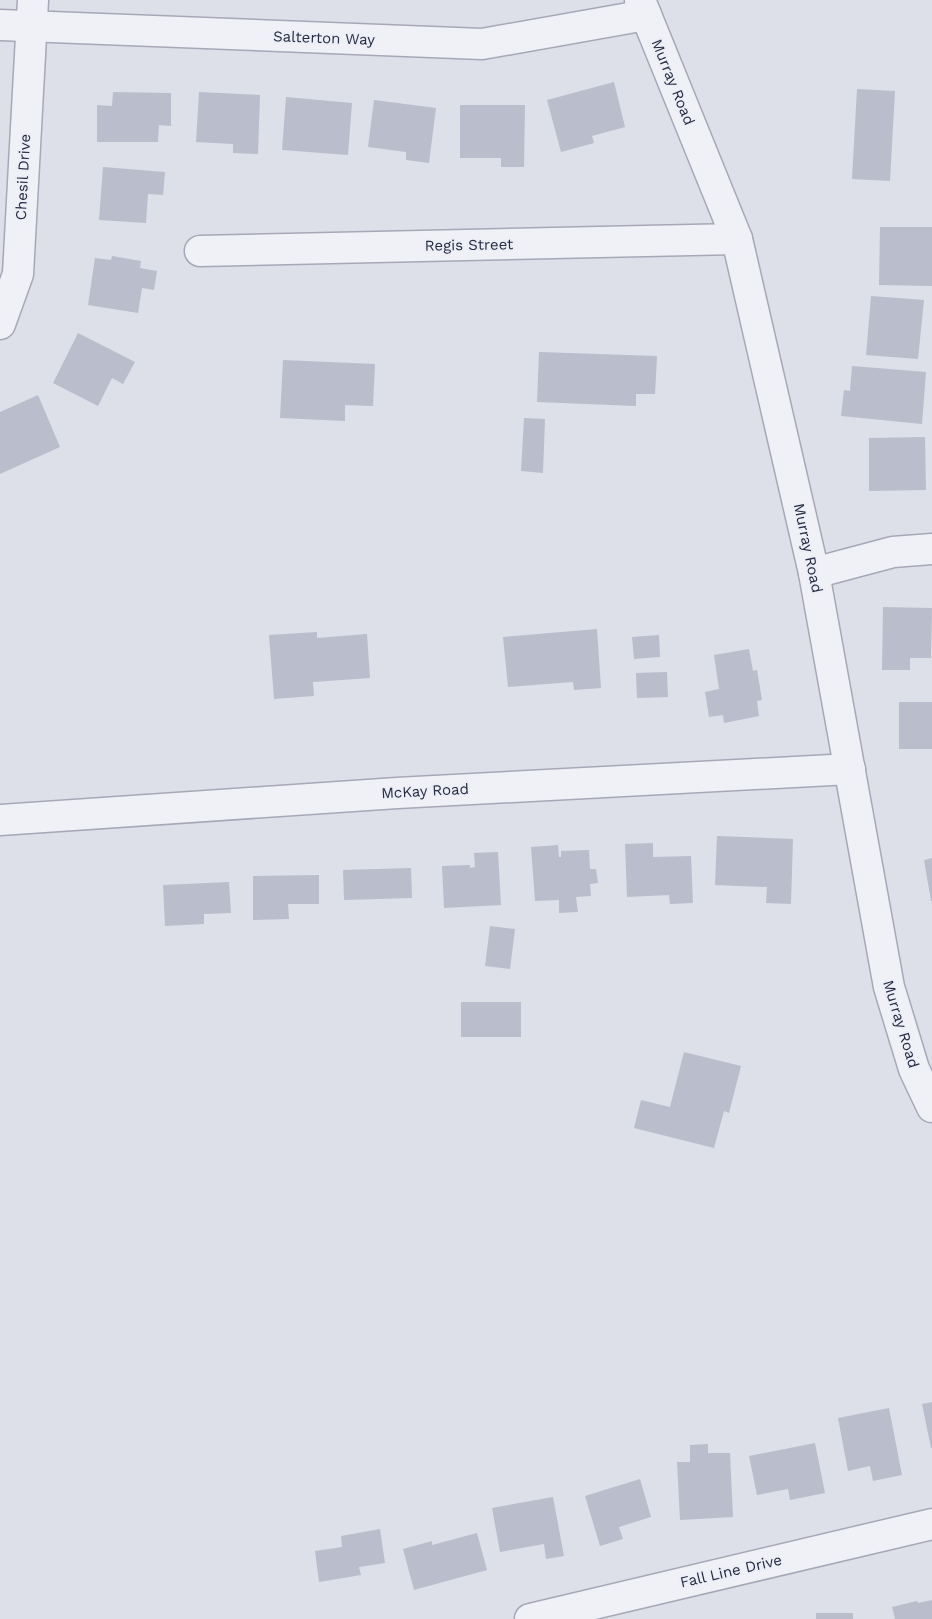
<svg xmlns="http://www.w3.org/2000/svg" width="932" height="1619" viewBox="0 0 932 1619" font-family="'Work Sans',sans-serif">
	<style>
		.building { fill: #babdcc }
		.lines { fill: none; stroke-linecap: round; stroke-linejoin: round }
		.minor-casing { stroke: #a6a8b7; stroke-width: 33 }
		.minor { stroke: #f0f1f6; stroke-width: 30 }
		.labels { text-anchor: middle; stroke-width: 4.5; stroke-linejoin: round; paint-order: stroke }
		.street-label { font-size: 15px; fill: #252941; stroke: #edeff6 }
	</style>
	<rect width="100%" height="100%" fill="#dddfe9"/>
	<g class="building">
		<path d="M614 82 625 127 592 136 594 143 561 152 547 100Z"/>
		<path d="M857 89 895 91 890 181 852 179Z"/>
		<path d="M113 92 171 93V126L159 125 158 142H97V105L112 106Z"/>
		<path d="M199 92 260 95 258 154 233 153V144L196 142Z"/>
		<path d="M286 97 352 103 348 155 282 150Z"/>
		<path d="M374 100 436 108 429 163 406 160V152L368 147Z"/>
		<path d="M460 105H525L524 167H501V158H460Z"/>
		<path d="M103 167 165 172 163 195 148 194 146 223 99 220Z"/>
		<path d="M880 227H932V286L879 285Z"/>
		<path d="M112 256 141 261 140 268 157 271 154 290 142 288 138 313 88 305 95 258 111 260Z"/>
		<path d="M871 296 924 300 918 359 866 355Z"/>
		<path d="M78 333 135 362 123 384 112 378 98 406 53 383Z"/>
		<path d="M539 352 657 356 655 394H636V406L537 402Z"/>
		<path d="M283 360 375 364 373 406 345 405V421L280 418Z"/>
		<path d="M852 366 926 372 922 424 841 416 844 390 850 391Z"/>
		<path d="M38 395 60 447 0 474V412Z"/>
		<path d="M524 418 545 419 543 473 521 471Z"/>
		<path d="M925 437 926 490 869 491V438Z"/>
		<path d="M883 607 932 608 931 658H910V670H882Z"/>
		<path d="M597 629 601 688 574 690 573 682 508 687 503 637Z"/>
		<path d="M317 632V638L367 634 370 678 313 682 314 696 274 699 269 635Z"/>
		<path d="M659 635 660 657 634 659 632 637Z"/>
		<path d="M749 649 753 671 757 670 762 700 757 701 759 716 724 723 723 715 709 717 705 692 719 689 714 655Z"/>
		<path d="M667 672 668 697 637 698 636 673Z"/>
		<rect x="899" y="702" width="33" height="47"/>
		<path d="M717 836 793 839 791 904 766 903 767 887 715 885Z"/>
		<path d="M653 843V857L691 856 693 903 670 904 669 895 627 897 625 844Z"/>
		<path d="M558 845 559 857H561V851L589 850 590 869H596L598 883 590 884 591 896 576 897 578 912 559 913V900L535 901 531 847Z"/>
		<path d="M498 852 501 905 444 908 442 866 470 865V868L475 867 474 853Z"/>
		<path d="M932 858V901H931L924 860Z"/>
		<path d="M411 868 412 898 344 900 343 870Z"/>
		<path d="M319 875V904H288L289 919 253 920V876Z"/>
		<path d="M229 882 231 913 204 914V924L165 926 163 885Z"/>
		<path d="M490 926 515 929 510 969 485 966Z"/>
		<rect x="461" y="1002" width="60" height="35"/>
		<path d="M684 1052 741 1066 729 1113 724 1111 714 1148 634 1128 641 1100 670 1107Z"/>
		<path d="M932 1402V1448H931L922 1404Z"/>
		<path d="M889 1408 902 1475 873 1481 870 1466 848 1471 838 1418Z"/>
		<path d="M815 1443 825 1493 790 1500 788 1489 757 1495 749 1456Z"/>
		<path d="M708 1444V1453H730L733 1517 680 1520 677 1462H690V1445Z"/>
		<path d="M640 1479 651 1517 619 1527 623 1539 600 1546 585 1496Z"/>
		<path d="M553 1497 564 1556 546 1559 544 1544 500 1552 492 1508Z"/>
		<path d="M380 1529 385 1563 359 1567 361 1575 319 1582 315 1551 342 1547 341 1536Z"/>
		<path d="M477 1533 487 1570 414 1590 403 1549 432 1541V1545Z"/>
		<path d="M932 1600V1619H895L892 1607 917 1601 918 1603Z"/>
		<rect x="816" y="1613" width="37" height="6"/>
	</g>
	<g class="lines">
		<g class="minor-casing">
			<g id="minor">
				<path d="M640 0 737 239 814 573 889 987 914 1069 932 1107"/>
				<path d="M0 25 482 44 646 15"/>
				<path d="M200 251 737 239"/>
				<path d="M0 324 18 274 33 0"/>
				<path d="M814 573 893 552 932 549"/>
				<path d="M0 820 397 793 850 769"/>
				<path d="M530 1619 932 1524"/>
			</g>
		</g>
		<use href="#minor" class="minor"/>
	</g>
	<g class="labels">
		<g class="street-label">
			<text transform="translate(324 38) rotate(2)" y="5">Salterton Way</text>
			<text transform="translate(673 82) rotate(68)" y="5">Murray Road</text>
			<text transform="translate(23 177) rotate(-87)" y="5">Chesil Drive</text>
			<text transform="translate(469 245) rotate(-1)" y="5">Regis Street</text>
			<text transform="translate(808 548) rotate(78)" y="5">Murray Road</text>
			<text transform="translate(425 791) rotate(-3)" y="5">McKay Road</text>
			<text transform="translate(901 1024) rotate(73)" y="5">Murray Road</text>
			<text transform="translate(731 1571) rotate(-13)" y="5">Fall Line Drive</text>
		</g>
	</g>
</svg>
